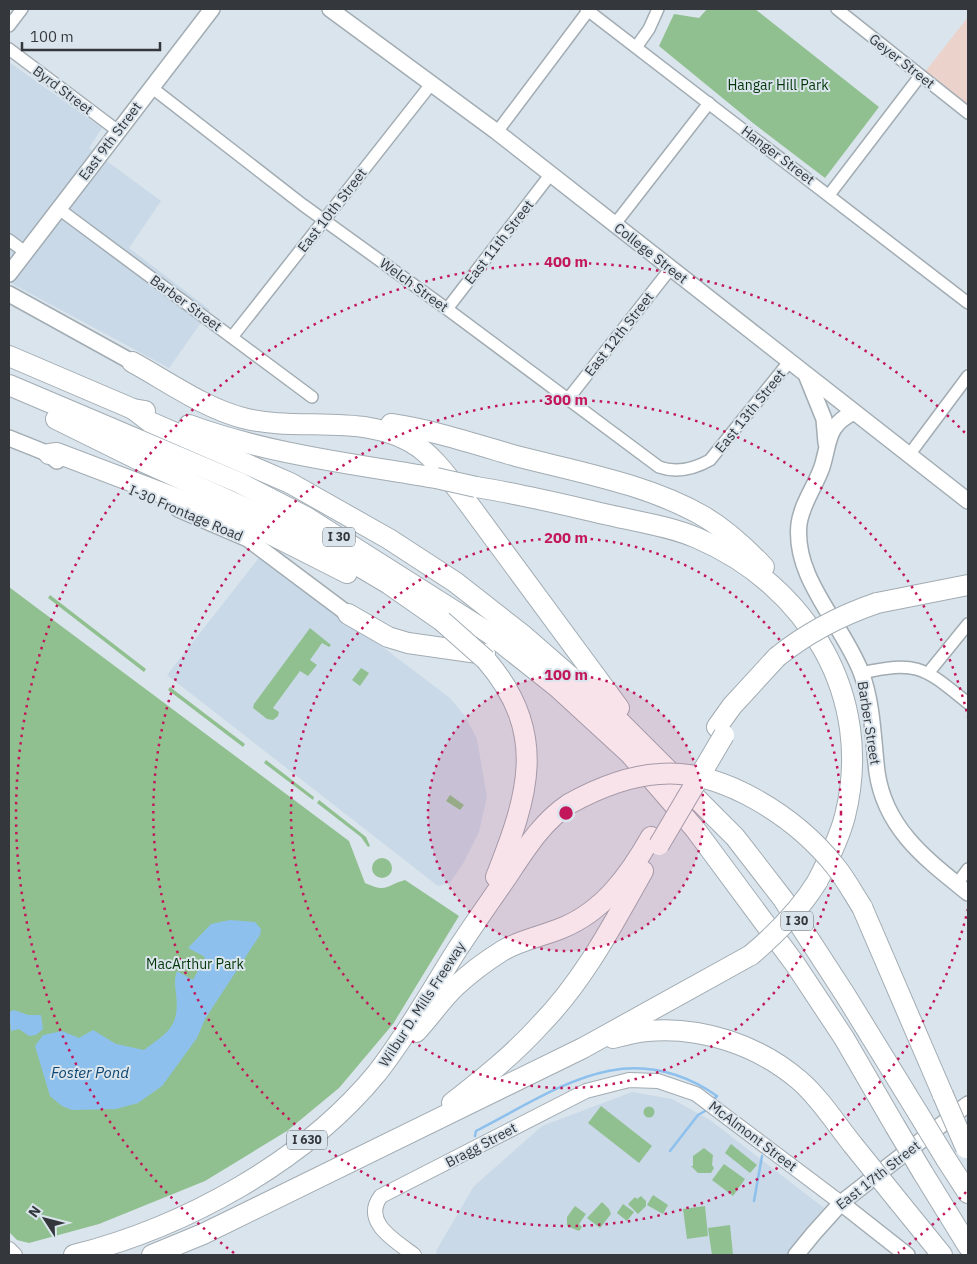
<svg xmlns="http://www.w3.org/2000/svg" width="977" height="1264" viewBox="0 0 977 1264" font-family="'IBM Plex Sans',sans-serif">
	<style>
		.built { fill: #c9d9e7 }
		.industrial { fill: #ebd2cb }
		.green { fill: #91c090 }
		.water { fill: #8ec0ed }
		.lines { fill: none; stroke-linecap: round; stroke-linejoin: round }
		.stream { stroke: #8ec0ed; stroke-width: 2.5 }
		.minor-casing { stroke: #a2acb3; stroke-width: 14 }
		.tertiary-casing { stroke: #a2acb3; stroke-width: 16 }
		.secondary-casing { stroke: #a2acb3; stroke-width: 18 }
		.motorway-casing { stroke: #a2acb3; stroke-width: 22 }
		.minor { stroke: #fff; stroke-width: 11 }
		.tertiary { stroke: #fff; stroke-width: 14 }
		.secondary { stroke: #fff; stroke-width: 15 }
		.motorway { stroke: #fff; stroke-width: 20 }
		.motorway-bridge-casing { stroke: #a2acb3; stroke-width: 22; stroke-linecap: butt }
		.motorway-bridge { stroke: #fff; stroke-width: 20 }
		.ring { fill: none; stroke: #c2185b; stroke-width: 2.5; stroke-dasharray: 2.5 5 }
		.labels { text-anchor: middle; stroke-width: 4; stroke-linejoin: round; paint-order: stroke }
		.shield { fill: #dae4ec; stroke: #666c71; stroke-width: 1 }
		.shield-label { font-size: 12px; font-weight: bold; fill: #34383c }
		.street-label { font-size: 14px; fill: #34383c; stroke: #dae4ec }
		.park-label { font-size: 14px; fill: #033709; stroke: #dae4ec }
		.water-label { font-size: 15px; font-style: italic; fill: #0d4670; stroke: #dae4ec }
		.centre { fill: #c2185b; stroke: #dae4ec; stroke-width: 2.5 }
		.ring-label { font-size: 15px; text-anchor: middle; font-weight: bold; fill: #c2185b; stroke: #dae4ec; stroke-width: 4; stroke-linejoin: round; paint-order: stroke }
	</style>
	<rect width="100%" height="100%" fill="#dae4ec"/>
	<g class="built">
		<path d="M9 62 102 128 89 148 161 201 129 248 210 310 169 368 9 282Z"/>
		<path d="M261 555 450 698 465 716 477 739 487 797 479 832 464 862 450 883 438 886 167 675Z"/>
		<path d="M632 1092 672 1099 710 1120 824 1208 786 1255H437L436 1251 474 1186 542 1126Z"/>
	</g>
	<path class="industrial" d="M968 17V106L925 72Z"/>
	<g class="green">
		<path d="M707 9H755L879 107 825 178 753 123 659 46 674 14 699 18Z"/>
		<path d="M9 587 349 841 365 883C388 893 384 886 405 880L459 916 393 1024 339 1088 287 1131 205 1181 99 1224 29 1243 17 1240 9 1232Z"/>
		<path d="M50 595 146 669 144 672 48 598Z"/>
		<path d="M310 628 331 645 329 647 322 643 310 660 317 665 308 676 300 671 273 708 279 712 278 716 273 720 267 719 253 708 254 704Z"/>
		<path d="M361 668 369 673 360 686 352 680Z"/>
		<path d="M170 687 245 744 243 747 168 690Z"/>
		<path d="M266 760 314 797 313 800 264 763Z"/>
		<path d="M450 795 464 805 460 810 446 801Z"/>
		<path d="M319 800 366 837 370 846 368 847 361 837 317 803Z"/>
		<circle cx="382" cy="868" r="10"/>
		<path d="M601 1106 652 1146 639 1163 588 1123Z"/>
		<circle cx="649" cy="1112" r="5.5"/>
		<path d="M731 1144 757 1165 750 1173 725 1153Z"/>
		<path d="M704 1148 713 1155 712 1165 714 1168 711 1173H698L691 1166H693V1156Z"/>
		<path d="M724 1164 745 1179 733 1196 712 1180Z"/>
		<path d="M653 1195 668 1205 663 1214 647 1205Z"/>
		<path d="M641 1196 646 1201V1206L638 1214 628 1204 635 1197 637 1199Z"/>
		<path d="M602 1202 609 1209 611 1214 600 1228 587 1218Z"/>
		<path d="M623 1204 634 1212 627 1221 617 1213Z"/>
		<path d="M575 1206 586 1214 579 1224 582 1227 579 1231 567 1226V1217Z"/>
		<path d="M705 1206 708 1236 687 1239 683 1209Z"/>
		<path d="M730 1225 733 1255H712L708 1228Z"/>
	</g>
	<g class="water">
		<path d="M230 920 255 922 261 929 260 935 205 1019 197 1038 162 1086 138 1103 116 1109 72 1110 62 1106 50 1096 35 1046 43 1035 62 1031 79 1038 93 1030 116 1044 144 1050C168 1032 180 1027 176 994 175 984 174 980 177 971L193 980 205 957 188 948 211 924Z"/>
		<path d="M14 1010 28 1015H41L43 1029 36 1035 29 1036 19 1029 11 1031 9 1012Z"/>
	</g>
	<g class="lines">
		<g class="stream">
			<path d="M475 1136 476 1131C558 1089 628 1034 717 1096L715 1098"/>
			<path d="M670 1151 698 1115 705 1111"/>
			<path d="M754 1201 762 1156"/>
		</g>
		<g class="minor-casing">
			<g id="minor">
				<path d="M586 9 968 303"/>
				<path d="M837 9 968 113"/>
				<path d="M9 26 22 9"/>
				<path d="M637 46 649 29 658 9"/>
				<path d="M9 49 118 131"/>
				<path d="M151 87 303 205 447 309 659 467C676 473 694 469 710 460L789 362"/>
				<path d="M497 132 588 11"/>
				<path d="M829 195 920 76"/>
				<path d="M59 209 312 397"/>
				<path d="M615 224 709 103"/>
				<path d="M9 240 25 252"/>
				<path d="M447 309 550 175"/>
				<path d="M232 337 432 83"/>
				<path d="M568 399 671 268"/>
				<path d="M909 455 968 376"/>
				<path d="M929 672 968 624"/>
				<path d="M861 673C919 660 924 668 968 703"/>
				<path d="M957 884 968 869"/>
			</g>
		</g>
		<g class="tertiary-casing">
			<g id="tertiary">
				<path d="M9 1249 15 1255"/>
				<path d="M414 1255C396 1241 361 1222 381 1196L586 1091 629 1080 658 1081 696 1094 841 1203"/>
			</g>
		</g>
		<g class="secondary-casing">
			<g id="secondary">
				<path d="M330 9 497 132 968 501"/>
				<path d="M9 274 212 9"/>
				<path d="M9 294 132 362"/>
				<path d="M807 377 824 419 826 443"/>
				<path d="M854 412C826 426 830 441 822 467 815 487 802 503 799 524 793 578 842 623 861 672 873 704 873 739 877 772 885 829 927 860 968 893"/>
				<path d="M9 438 49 454 57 461"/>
				<path d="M178 509 248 539 348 614"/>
				<path d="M841 1203 907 1255"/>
				<path d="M796 1255 814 1233 841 1203 968 1104"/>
			</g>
		</g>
		<g class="motorway-casing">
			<g id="motorway">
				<path d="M9 356 133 409 145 411"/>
				<path d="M132 362C167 381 204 408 243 418 300 433 369 411 420 448 438 462 451 481 465 499L619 708"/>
				<path d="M9 385 240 483 306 517 489 633 557 687 630 754 695 829 795 964 844 1038 895 1126"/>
				<path d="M133 409 150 422 290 483 389 539 455 582 524 636 602 704 735 837 783 899 846 996 918 1113"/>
				<path d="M56 419 139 460 310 537 389 584 442 621"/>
				<path d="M391 424C433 430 475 444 516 456 578 472 647 484 703 516 727 530 746 548 764 567"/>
				<path d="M189 425C268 454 354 464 436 478"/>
				<path d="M49 454 57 453 270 534 347 573"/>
				<path d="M476 487C521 494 565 505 609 515 638 522 669 526 697 538 807 585 875 696 845 816 839 839 828 861 817 882"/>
				<path d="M877 603 968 585"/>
				<path d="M348 614 388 637 408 643 485 654"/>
				<path d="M486 660C549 733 528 796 496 877"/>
				<path d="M717 727 732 706 777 657"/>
				<path d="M862 907 943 1095"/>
				<path d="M416 1032C430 1017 442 999 456 986 470 973 486 961 502 951 520 940 543 936 562 928 604 911 630 874 651 837"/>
				<path d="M613 1038C624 1035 636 1032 647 1031 701 1026 758 1045 799 1080 820 1098 836 1124 853 1145"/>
				<path d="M452 1103C484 1078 514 1054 541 1024 584 980 613 924 643 871"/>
				<path d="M946 1159 968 1193"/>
				<path d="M923 1173 968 1246"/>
				<path d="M899 1202 942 1255"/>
				<path d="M74 1255C185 1227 304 1162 377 1073 406 1036 430 993 455 953 470 930 486 907 502 884 522 855 539 824 569 804"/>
				<path d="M152 1255 203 1234 583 1048 751 955"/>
			</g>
		</g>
		<use href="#minor" class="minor"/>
		<use href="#tertiary" class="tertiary"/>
		<use href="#secondary" class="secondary"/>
		<use href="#motorway" class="motorway"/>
		<g class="motorway-bridge-casing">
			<g id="motorway-bridge">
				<path d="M436 478 476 487"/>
				<path d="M442 621 486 660"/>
				<path d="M777 657C808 632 839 616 877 603"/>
				<path d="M569 804C596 789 627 776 659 774 722 768 797 818 835 866 845 878 853 893 862 907"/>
				<path d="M659 845 724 735"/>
				<path d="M751 955C777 933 799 911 817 882"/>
				<path d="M943 1095 966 1148"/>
				<path d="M918 1113 946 1159"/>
				<path d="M895 1126 923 1173"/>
				<path d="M853 1145 899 1202"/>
			</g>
		</g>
		<use href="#motorway-bridge" class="motorway-bridge"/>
	</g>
	<circle cx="566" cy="813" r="138" fill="#c2185b" fill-opacity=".12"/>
	<g class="ring">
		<circle cx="566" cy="813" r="138"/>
		<circle cx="566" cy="813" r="275"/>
		<path d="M968 909A413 413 0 1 1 968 717"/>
		<path d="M966 1192A551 551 0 0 1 898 1253M234 1253A551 551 0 1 1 966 434"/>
	</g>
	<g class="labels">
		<g class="shield">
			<rect x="323" y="527.5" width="32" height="19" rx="4"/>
			<rect x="781" y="911.5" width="32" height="19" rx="4"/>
			<rect x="287" y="1130.5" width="40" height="19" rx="4"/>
		</g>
		<g class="shield-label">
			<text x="339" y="541">I 30</text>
			<text x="797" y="925">I 30</text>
			<text x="307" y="1144">I 630</text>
		</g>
		<g class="street-label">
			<text transform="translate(902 61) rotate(38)" y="5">Geyer Street</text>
			<text transform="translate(63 90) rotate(37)" y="5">Byrd Street</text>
			<text transform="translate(110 141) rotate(-53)" y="5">East 9th Street</text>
			<text transform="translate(778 155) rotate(37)" y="5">Hanger Street</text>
			<text transform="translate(332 210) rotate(-52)" y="5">East 10th Street</text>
			<text transform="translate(499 242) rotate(-52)" y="5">East 11th Street</text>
			<text transform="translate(651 253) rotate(38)" y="5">College Street</text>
			<text transform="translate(414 285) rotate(36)" y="5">Welch Street</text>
			<text transform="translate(186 303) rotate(36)" y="5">Barber Street</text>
			<text transform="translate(619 334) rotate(-52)" y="5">East 12th Street</text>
			<text transform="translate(750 411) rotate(-51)" y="5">East 13th Street</text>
			<text transform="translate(186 513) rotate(23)" y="5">I-30 Frontage Road</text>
			<text transform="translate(869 723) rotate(81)" y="5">Barber Street</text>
			<text transform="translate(422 1004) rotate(-57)" y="5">Wilbur D. Mills Freeway</text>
			<text transform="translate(753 1136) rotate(37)" y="5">McAlmont Street</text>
			<text transform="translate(481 1145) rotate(-28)" y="5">Bragg Street</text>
			<text transform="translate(878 1175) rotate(-38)" y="5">East 17th Street</text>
		</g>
		<g class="park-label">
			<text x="778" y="90">Hangar Hill Park</text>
			<text x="195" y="969">MacArthur Park</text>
		</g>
		<g class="water-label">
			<text x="90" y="1078">Foster Pond</text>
		</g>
	</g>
	<circle cx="566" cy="813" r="8" class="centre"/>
	<g class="ring-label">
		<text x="566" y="267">400 m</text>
		<text x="566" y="405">300 m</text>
		<text x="566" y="543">200 m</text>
		<text x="566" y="680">100 m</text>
	</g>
	<rect width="977" height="1264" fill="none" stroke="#34383c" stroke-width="20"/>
	<g transform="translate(45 1219) rotate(306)" stroke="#dae4ec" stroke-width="4" paint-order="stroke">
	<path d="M0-4L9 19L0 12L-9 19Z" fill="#34383c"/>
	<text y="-8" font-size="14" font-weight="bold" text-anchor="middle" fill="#34383c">N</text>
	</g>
	<path d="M22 42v8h138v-8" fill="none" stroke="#34383c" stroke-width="2.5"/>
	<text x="30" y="42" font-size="15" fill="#34383c" stroke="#dae4ec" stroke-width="4" paint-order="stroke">100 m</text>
</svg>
